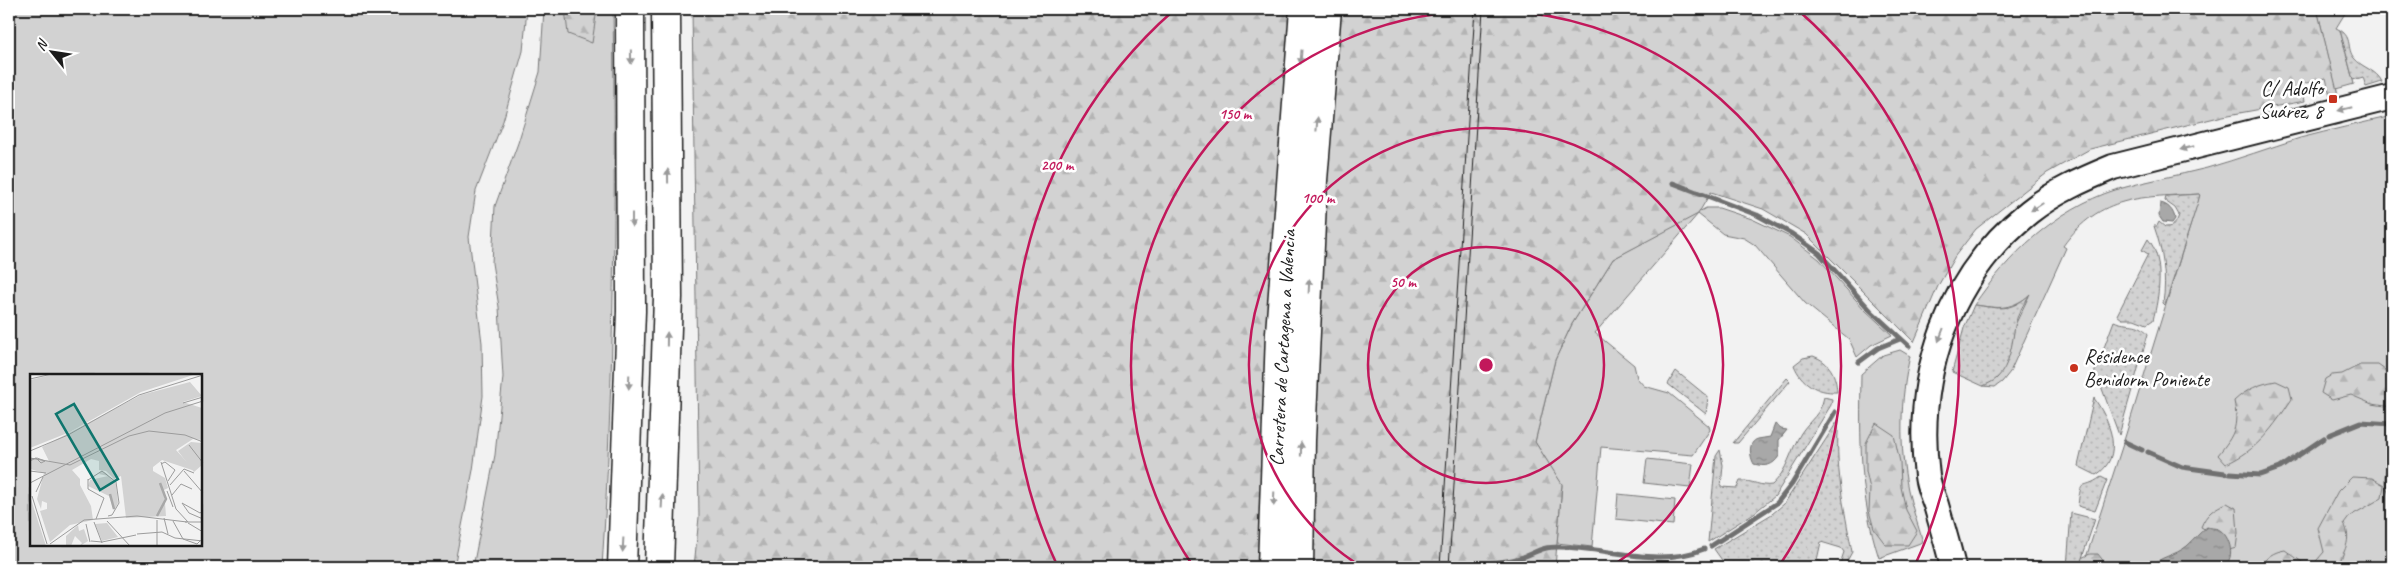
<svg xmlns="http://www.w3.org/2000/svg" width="2401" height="576" viewBox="0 0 2401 576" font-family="Caveat,sans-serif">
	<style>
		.grass { fill: #d2d2d2; stroke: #777; fill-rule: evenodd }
		.forest { fill: url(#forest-firs); stroke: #777 }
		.park { fill: url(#park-dots); stroke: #777; fill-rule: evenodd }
		.water { fill: url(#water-ripples); stroke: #707070 }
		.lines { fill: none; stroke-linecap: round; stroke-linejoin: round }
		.stream { stroke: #707070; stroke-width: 5 }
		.minor-casing { stroke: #1c1c1c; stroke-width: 28 }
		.highway-casing { stroke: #1c1c1c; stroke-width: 31 }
		.minor { stroke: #fff; stroke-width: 24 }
		.highway { stroke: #fff; stroke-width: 28 }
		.tram { stroke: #1c1c1c; stroke-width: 1 }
		.oneway { fill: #999 }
		.ring { fill: none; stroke: #c2185b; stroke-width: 2.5 }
		.poi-dot { fill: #c8321e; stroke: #fff; stroke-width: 2 }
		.labels { text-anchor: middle; stroke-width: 5; stroke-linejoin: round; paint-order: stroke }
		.poi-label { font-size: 20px; fill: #1c1c1c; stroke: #fff; text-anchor: end }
		.street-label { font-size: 20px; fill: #1c1c1c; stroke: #fff }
		.inset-river { fill: none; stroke: #a8a8a8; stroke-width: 2.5 }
		.inset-road { fill: none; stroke: #9c9c9c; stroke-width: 1 }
		.view { fill: #0f766e; fill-opacity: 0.15; stroke: #0f766e; stroke-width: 2.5 }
		.inset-edge { fill: none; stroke: #1c1c1c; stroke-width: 2.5 }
		.centre { fill: #c2185b; stroke: #fff; stroke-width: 2.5 }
		.ring-label { font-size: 15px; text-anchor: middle; font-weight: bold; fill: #c2185b; stroke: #fff; stroke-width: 5; stroke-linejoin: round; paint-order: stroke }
	</style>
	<defs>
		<pattern id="forest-firs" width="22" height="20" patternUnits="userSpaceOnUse" patternTransform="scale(1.25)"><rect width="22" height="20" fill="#d2d2d2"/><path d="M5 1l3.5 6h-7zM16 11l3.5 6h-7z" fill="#b4b4b4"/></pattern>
		<pattern id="park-dots" width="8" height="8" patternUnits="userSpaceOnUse" patternTransform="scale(1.25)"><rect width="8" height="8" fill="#d2d2d2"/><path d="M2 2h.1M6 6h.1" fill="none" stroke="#b4b4b4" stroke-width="1.8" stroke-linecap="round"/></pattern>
		<pattern id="water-ripples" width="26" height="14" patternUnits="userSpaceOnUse" patternTransform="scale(1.25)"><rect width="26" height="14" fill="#a8a8a8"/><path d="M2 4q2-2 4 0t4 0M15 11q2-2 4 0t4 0" fill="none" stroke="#888"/></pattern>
	</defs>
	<rect width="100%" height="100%" fill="#f2f2f2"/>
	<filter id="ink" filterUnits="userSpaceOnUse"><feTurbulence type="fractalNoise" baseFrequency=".02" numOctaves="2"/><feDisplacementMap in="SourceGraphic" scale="10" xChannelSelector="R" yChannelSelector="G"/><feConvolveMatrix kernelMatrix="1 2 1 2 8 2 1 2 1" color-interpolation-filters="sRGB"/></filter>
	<g filter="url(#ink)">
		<g class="grass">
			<path d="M9 9H527L523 51 503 121 476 191 469 237 482 343 483 396 473 470 454 567H9ZM31 375H201V545H31Z"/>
			<path d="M544 9H613C616 195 614 382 602 567H473L495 455 503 377 499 307 492 263 495 206 518 143 540 72Z"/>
			<path d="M2317 9 2347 10 2336 28 2340 30 2354 84 2336 89Z"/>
			<path d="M2392 116V567H2083L2122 447 2200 194C2143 197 2100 194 2063 246L2066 248 2010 372 2002 382 1995 387 1983 386 1997 378 2010 352 2015 325 2029 296C2007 311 2000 308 1974 305 2008 255 2056 209 2115 190 2145 181 2176 176 2207 168 2238 159 2269 148 2300 138 2331 130 2362 123 2392 116Z"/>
			<path d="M1706 208H1719L1752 219 1790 237 1819 259 1865 310 1892 335 1871 345 1857 357 1849 339 1805 303 1755 245 1744 238 1723 234 1698 214 1595 333 1634 365 1637 378 1644 386 1669 393 1709 426 1710 430 1693 455 1601 447 1592 547 1557 543 1562 485 1535 442 1555 360 1572 324 1613 259Z"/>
			<path d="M1900 350 1910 356C1900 400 1899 446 1908 490 1912 508 1918 525 1923 542L1879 558C1859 495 1860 439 1861 374L1883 355Z"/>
			<path d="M1647 459 1693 464 1690 488 1644 483Z"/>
			<path d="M1618 494 1675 500 1673 525 1616 519Z"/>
		</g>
		<g class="forest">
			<path d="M565 9H597L592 43 568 34Z"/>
			<path d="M692 9H2317L2338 95 2330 96 2326 78 2302 84 2305 101 2223 116 2090 149 2047 173 1976 229 1955 256 1938 286 1914 342 1806 234 1763 209 1711 192 1698 214 1613 259 1572 324 1555 360 1535 442 1562 484 1555 567H694L699 517Z"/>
			<path d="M2360 365H2378L2392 375V407L2372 404 2351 395 2332 400 2321 393 2325 379 2332 375 2342 374Z"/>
			<path d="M2276 381 2289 387 2292 399C2273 427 2258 450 2226 464L2218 455C2234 435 2239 427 2234 401 2247 389 2259 384 2276 381Z"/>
			<path d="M1876 423 1894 435 1900 462 1901 487 1906 510 1917 531 1908 545H1886L1874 529 1869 511 1870 489 1866 471V443Z"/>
			<path d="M2352 477 2372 478 2384 485 2382 498 2350 516 2344 524C2353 540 2343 552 2338 567H2311L2324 552 2318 528 2338 491Z"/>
			<path d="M2227 503 2236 508 2238 533 2236 548 2226 551 2213 534 2201 527C2206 514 2214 508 2227 503Z"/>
			<path d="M2285 550 2309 567H2260C2266 557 2273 552 2285 550Z"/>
			<path d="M2090 554H2098L2105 563V567H2075L2081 558Z"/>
		</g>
		<g class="park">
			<path d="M2340 30C2353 38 2346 48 2354 58 2362 68 2377 70 2382 82L2366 87 2363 77 2353 80Z"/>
			<path d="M2200 194 2198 202 2165 305 2163 303C2167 277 2163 252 2154 226H2157L2159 222 2165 227C2174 227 2176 224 2179 215L2175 208 2165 201 2166 196Z"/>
			<path d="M2148 239C2165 259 2159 297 2153 320L2147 324 2134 319H2122L2117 315 2148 254 2142 250Z"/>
			<path d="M2030 294C2024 304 2017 314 2015 326 2012 343 2010 366 1997 378 1993 382 1987 384 1983 386L1952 372 1964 328 1974 305C1999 308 2010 313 2030 294Z"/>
			<path d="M2114 321C2127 327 2139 321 2148 334L2119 435 2101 386 2091 382Z"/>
			<path d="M1813 356C1830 362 1836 375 1837 392 1817 393 1801 383 1794 365L1803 358Z"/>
			<path d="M1676 371 1708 397 1706 414 1668 384Z"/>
			<path d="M1787 378 1790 381 1738 443H1733Z"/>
			<path d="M1824 397 1832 399 1831 405 1775 496 1754 513 1708 542 1716 456 1720 450 1723 465 1721 487 1737 488 1740 481C1752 480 1761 487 1772 485 1788 470 1790 451 1801 433 1811 418 1820 416 1824 397Z"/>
			<path d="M2094 398C2110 421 2125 457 2096 475L2078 466Z"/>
			<path d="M1839 419C1834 465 1844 507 1852 552L1847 561 1840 567H1731L1724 563 1714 549 1772 514 1784 504ZM1821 542 1841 548 1844 552 1840 564 1832 566 1817 560Z"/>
			<path d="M2101 477 2107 480 2095 511 2078 506C2081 476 2082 491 2101 477Z"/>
			<path d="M2071 513 2095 519 2079 567H2067Z"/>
		</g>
		<g class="water">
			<path d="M2160 203C2168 204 2174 211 2175 219L2172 223 2163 222 2159 216Z"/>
			<path d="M1775 424 1781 429 1787 430 1779 440V456C1773 466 1765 467 1754 464 1750 457 1747 442 1758 439 1762 438 1766 438 1770 437Z"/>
			<path d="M2392 460V499C2383 486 2382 473 2392 460Z"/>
			<path d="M2207 527C2210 528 2215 528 2218 529 2231 535 2237 562 2221 567 2215 569 2207 564 2202 562L2196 567H2150C2160 556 2175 556 2187 546 2194 540 2199 533 2207 527Z"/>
		</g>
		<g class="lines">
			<g class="stream">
				<path d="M1673 183 1757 215 1792 234 1819 253 1871 311 1909 346"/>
				<path d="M1859 362 1878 348 1900 339"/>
				<path d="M2329 435 2361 422 2392 424"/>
				<path d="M2125 442 2142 450"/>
				<path d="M2148 452 2182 467 2225 473"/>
				<path d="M2230 473 2260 475 2280 468 2324 438"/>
				<path d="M1711 546 1777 503 1792 484 1835 412"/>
				<path d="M1485 564C1497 562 1512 561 1523 557 1539 551 1541 547 1559 547 1607 547 1657 568 1704 549"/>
			</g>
			<g class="minor-casing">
				<path id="minor" d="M1953 567C1948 546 1942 526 1936 505 1933 496 1928 486 1927 476 1914 375 1949 276 2029 212 2054 192 2084 179 2113 167L2392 97"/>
			</g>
			<g class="highway-casing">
				<g id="highway">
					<path d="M622 567 631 311 630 9"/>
					<path d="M659 567 668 297 666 9"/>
					<path d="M1272 567 1280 333 1304 9"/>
					<path d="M1299 567 1301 440 1313 180 1327 9"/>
				</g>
			</g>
			<use href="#minor" class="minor"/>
			<use href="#highway" class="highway"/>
			<g class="tram">
				<path d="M1440 567 1475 9"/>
				<path d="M1449 567 1483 9"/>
			</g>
		</g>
		<defs><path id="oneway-solid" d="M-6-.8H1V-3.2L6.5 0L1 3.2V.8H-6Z" transform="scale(1.25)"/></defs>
		<g class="oneway">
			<use href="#oneway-solid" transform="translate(631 57) rotate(89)"/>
			<use href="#oneway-solid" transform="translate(1301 57) rotate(94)"/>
			<use href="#oneway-solid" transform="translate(2345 109) rotate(166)"/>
			<use href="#oneway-solid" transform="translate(1317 124) rotate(-85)"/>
			<use href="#oneway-solid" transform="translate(2187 148) rotate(166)"/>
			<use href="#oneway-solid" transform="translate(668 176) rotate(-91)"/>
			<use href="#oneway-solid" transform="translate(2037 207) rotate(148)"/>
			<use href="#oneway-solid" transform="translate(632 220) rotate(90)"/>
			<use href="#oneway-solid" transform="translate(1309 286) rotate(-87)"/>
			<use href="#oneway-solid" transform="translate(1941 335) rotate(111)"/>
			<use href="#oneway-solid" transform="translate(667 339) rotate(-89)"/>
			<use href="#oneway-solid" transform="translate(629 382) rotate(92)"/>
			<use href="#oneway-solid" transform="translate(1301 449) rotate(-89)"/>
			<use href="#oneway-solid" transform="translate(1274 499) rotate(92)"/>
			<use href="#oneway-solid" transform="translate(662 501) rotate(-87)"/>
			<use href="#oneway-solid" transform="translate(623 545) rotate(93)"/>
		</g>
	</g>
	<g class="ring">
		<circle cx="1486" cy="365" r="118"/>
		<path d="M1362 567A237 237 0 1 1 1610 567"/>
		<path d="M1193 566A355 355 0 1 1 1779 566"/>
		<path d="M1057 565A473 473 0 0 1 1173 11M1799 11A473 473 0 0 1 1915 565"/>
	</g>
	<g class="poi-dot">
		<rect x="2328" y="94" width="10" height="10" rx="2.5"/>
		<circle cx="2074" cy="368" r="5"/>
	</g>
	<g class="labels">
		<g class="poi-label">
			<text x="2323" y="95">C/ Adolfo<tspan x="2323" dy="23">Suárez, 8</tspan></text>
			<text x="2084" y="363" text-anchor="start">Résidence<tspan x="2084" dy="23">Benidorm Poniente</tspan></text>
		</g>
		<g class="street-label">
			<text transform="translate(1282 348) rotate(-87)" y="7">Carretera de Cartagena a Valencia</text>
		</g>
	</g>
	<g transform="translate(30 374)">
		<rect width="172" height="172" fill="#f2f2f2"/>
		<path d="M25 0 150 1 166 0 111 18 40 58 0 74V6ZM161 68 172 69V91L164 98 148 77ZM71 97 76 99 86 110 88 129 84 137 79 122 58 112 60 106 78 102 69 100ZM0 122 16 172H0ZM77 149 88 163 72 167 65 150ZM48 151 49 157 54 155 58 167 50 172 52 169 45 162 41 172H36V162Z" fill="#d2d2d2"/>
		<path d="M160 8 172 22 153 28 172 34V66L163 65 146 76 165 97 132 86 123 93V97L135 104 138 114 134 116 136 142 96 144 91 102 84 105 76 97 69 96V87L61 85 42 96 50 105V111L61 132 63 146 40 151 20 168 10 137 17 135V129L12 127 11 135 7 125 14 99 0 95V87L6 84 19 87 12 73 111 21Z" fill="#d2d2d2"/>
		<path class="inset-river" d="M80 120 84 135M127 142 136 125 130 109"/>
		<path class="inset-road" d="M0 5 22 0M153 29 173 23M159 71 173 89M0 77 38 61 109 21 173 1M0 84 40 91 99 62 119 57 155 61 173 68M0 86 2 85 7 84 15 87 11 89 6 84 0 87M131 88 146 135 158 148M131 90 135 88 145 96 138 107M0 97 16 99M154 97 173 119M58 105V115L74 124 66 145M58 106 72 97 86 108 89 129 82 141 78 142M0 109 135 39 173 27M140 111 154 95 164 99M137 117 143 133M6 118 13 103M142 121 151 110 162 115M2 122 17 170M173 137 170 139 152 129 159 139 173 145M134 144 138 160M77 147 100 172M143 147 153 165 167 170 170 167M64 148 72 169M155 148H173M158 149 173 158M56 150 60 168M107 160 132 158 145 164 173 167M61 167 72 168 106 161M20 170 54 146 107 142 157 148M127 172V146"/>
		<path class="view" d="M44 30 88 105 70 116 26 40Z"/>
		<rect width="172" height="172" class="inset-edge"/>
	</g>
	<circle cx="1486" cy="365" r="8" class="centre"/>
	<g class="ring-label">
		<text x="1235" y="119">150 m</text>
		<text x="1057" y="170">200 m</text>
		<text x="1318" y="203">100 m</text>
		<text x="1403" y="287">50 m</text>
	</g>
	<rect width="2401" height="576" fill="none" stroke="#fff" stroke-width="30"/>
	<rect x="15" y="15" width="2371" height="546" fill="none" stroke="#1c1c1c" stroke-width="2" filter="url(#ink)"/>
	<g transform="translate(52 52) rotate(300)" stroke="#ffffff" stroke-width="4" paint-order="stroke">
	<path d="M0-4L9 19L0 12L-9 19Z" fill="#1c1c1c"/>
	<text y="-8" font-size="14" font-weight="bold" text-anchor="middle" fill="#1c1c1c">N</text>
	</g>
</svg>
